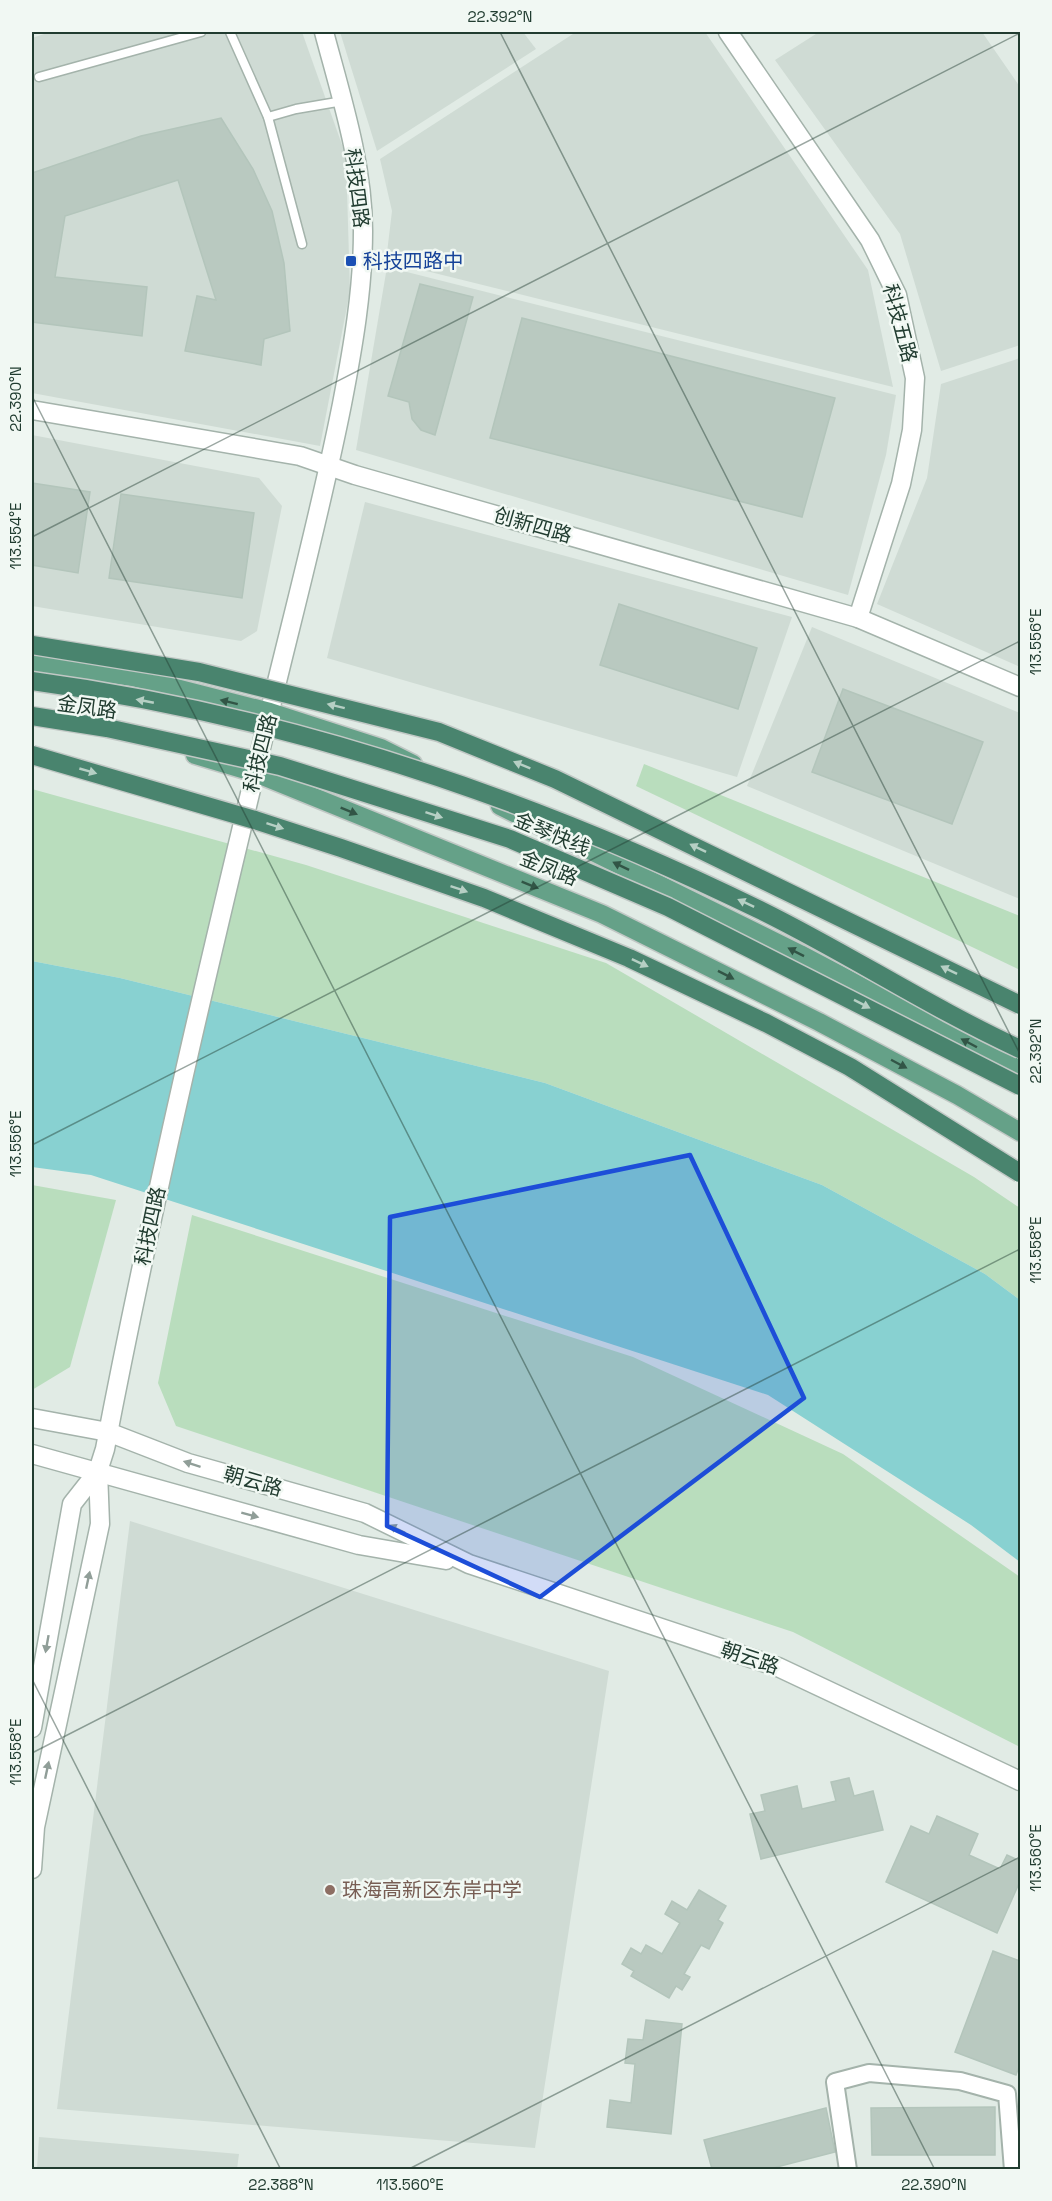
<svg xmlns="http://www.w3.org/2000/svg" width="1052" height="2201" viewBox="0 0 1052 2201" font-family="'Space Grotesk','Noto Sans SC',sans-serif">
	<style>
		.built { fill: #cfdbd4 }
		.green { fill: #b9ddbd }
		.water { fill: #88d1d1 }
		.building { fill: #b9c9c0; stroke: #b3c5bb; stroke-width: 1.5 }
		.lines { fill: none; stroke-linecap: round; stroke-linejoin: round }
		.service-casing { stroke: #a4b3ab; stroke-width: 11 }
		.minor-casing { stroke: #a4b3ab; stroke-width: 20 }
		.tertiary-casing { stroke: #a4b3ab; stroke-width: 21 }
		.primary-casing { stroke: #c1c8c5; stroke-width: 21 }
		.service { stroke: #fff; stroke-width: 8 }
		.minor { stroke: #fff; stroke-width: 16 }
		.tertiary { stroke: #fff; stroke-width: 18 }
		.primary { stroke: #65a188; stroke-width: 18 }
		.trunk-bridge-casing { stroke: #c1c8c5; stroke-width: 21; stroke-linecap: butt }
		.trunk-bridge { stroke: #49846e; stroke-width: 18 }
		.oneway { fill: #b6cfc4 }
		.oneway2 { fill: #325546 }
		.oneway3 { fill: #909e98 }
		.marked { fill: #1d4ed8; fill-opacity: 0.2; stroke: #1d4ed8; stroke-width: 4.5; stroke-linejoin: round }
		.ticks { fill: none; stroke: #213c30; stroke-width: 1.5; stroke-opacity: 0.45 }
		.transit-dot { fill: #1a4fb4; stroke: #f1f8f3; stroke-width: 2 }
		.education-dot { fill: #8d6e63; stroke: #f1f8f3; stroke-width: 2 }
		.labels { text-anchor: middle; stroke-width: 5; stroke-linejoin: round; paint-order: stroke }
		.street-label { font-size: 20px; fill: #213c30; stroke: #f1f8f3 }
		.transit-label { font-size: 20px; fill: #164399; stroke: #f1f8f3; text-anchor: start }
		.education-label { font-size: 20px; fill: #785e54; stroke: #f1f8f3; text-anchor: start }
		.neatline { fill: none; stroke: #213c30; stroke-width: 2 }
		.ticks-label { font-size: 15px; text-anchor: middle; fill: #213c30 }
	</style>
	<rect width="100%" height="100%" fill="#e1ebe5"/>
	<g class="built">
		<path d="M50 32H302L346 156 350 291 320 446 32 393V38Z"/>
		<path d="M340 32H523L536 49 377 151Z"/>
		<path d="M576 32H705L868 270 893 387 386 261 392 211 380 159Z"/>
		<path d="M819 32H982L1020 87V345L941 371 900 234 775 60Z"/>
		<path d="M387 267 896 395 886 455 848 595 356 450Z"/>
		<path d="M1020 358V667L877 604 927 478 941 384Z"/>
		<path d="M32 435 259 478 282 506 257 631 241 641 32 606Z"/>
		<path d="M365 502 792 617 737 777 327 658Z"/>
		<path d="M812 627 1020 713V899L747 786Z"/>
		<path d="M130 1521 609 1671 535 2148 57 2109Z"/>
		<path d="M39 2137 239 2154 237 2169H37Z"/>
	</g>
	<g class="green">
		<path d="M644 764 1020 916V970L636 786Z"/>
		<path d="M32 789 306 865 606 963 974 1177 1020 1208V1300L985 1274 822 1185 545 1083 120 978 32 961Z"/>
		<path d="M32 1185 116 1200 70 1367 32 1390Z"/>
		<path d="M192 1215 633 1357 843 1454 1020 1577V1747L793 1632 176 1426 158 1383Z"/>
	</g>
	<path class="water" d="M32 961 120 978 545 1083 822 1185 985 1274 1020 1300V1562L971 1525 768 1395 91 1175 32 1167Z"/>
	<g class="building">
		<path d="M221 118 253 169 272 211 284 263 290 331 264 339 261 365 185 351 197 296 216 300 178 180 65 216 55 277 147 287 142 336 32 322V173L141 136Z"/>
		<path d="M420 284 473 297 435 435 421 430 412 419 409 402 388 396Z"/>
		<path d="M522 318 835 398 802 517 490 438Z"/>
		<path d="M32 483 90 492 78 573 32 565Z"/>
		<path d="M121 494 254 513 242 598 109 578Z"/>
		<path d="M619 604 757 648 738 709 600 665Z"/>
		<path d="M843 689 983 742 952 824 812 772Z"/>
		<path d="M849 1778 854 1796 873 1791 883 1830 761 1859 750 1814 765 1811 761 1795 797 1786 802 1809 836 1801 831 1782Z"/>
		<path d="M937 1816 978 1834 969 1855 1000 1869 1007 1855 1020 1861V1881L997 1933 886 1882 911 1826 929 1834Z"/>
		<path d="M699 1890 726 1906 718 1920 723 1923 709 1949 701 1945 684 1974 690 1977 682 1990 676 1986 669 1998 631 1976 634 1971 622 1964 631 1948 641 1954 646 1945 662 1954 680 1923 665 1914 672 1901 687 1910Z"/>
		<path d="M993 1951 1020 1961V2064L1016 2075 955 2052Z"/>
		<path d="M646 2020 682 2024 671 2134 607 2127 610 2100 631 2103 635 2064 625 2063 628 2039 643 2040Z"/>
		<path d="M995 2107V2155H872L871 2108Z"/>
		<path d="M826 2108 835 2152 769 2169H712L704 2140Z"/>
	</g>
	<g class="lines">
		<g class="service-casing">
			<g id="service">
				<path d="M230 32 268 117 302 244"/>
				<path d="M39 77 201 32"/>
				<path d="M268 117 296 109 343 101"/>
			</g>
		</g>
		<g class="minor-casing">
			<path id="minor" d="M848 2170 835 2082 869 2073 960 2081 1007 2094 1013 2170"/>
		</g>
		<g class="tertiary-casing">
			<g id="tertiary">
				<path d="M728 32 870 240 897 295 915 378 912 430 901 484 858 618"/>
				<path d="M32 410 300 456 355 475 858 618 1020 687"/>
				<path d="M32 1418 108 1432 188 1463 365 1513 469 1564 778 1667 1020 1781"/>
				<path d="M32 1454 359 1545 446 1560"/>
				<path d="M32 1728 72 1504 98 1471"/>
				<path d="M32 1869 35 1827 100 1524 98 1471 105 1449C153 1198 212 951 272 702 296 603 322 505 342 404 353 347 363 290 363 231 363 164 341 96 324 32"/>
			</g>
		</g>
		<g class="primary-casing">
			<g id="primary">
				<path d="M32 663 133 677 270 712 381 748 413 764"/>
				<path d="M195 755 255 773 602 914 819 1022 957 1095 1020 1132"/>
				<path d="M500 806 800 954 1020 1070"/>
			</g>
		</g>
		<use href="#service" class="service"/>
		<use href="#minor" class="minor"/>
		<use href="#tertiary" class="tertiary"/>
		<use href="#primary" class="primary"/>
		<g class="trunk-bridge-casing">
			<g id="trunk-bridge">
				<path d="M32 645 199 672 439 732 555 779 1020 1005"/>
				<path d="M32 681C285 715 533 799 762 911 849 954 931 1008 1020 1049"/>
				<path d="M32 716 107 728 280 766 510 839 668 907 1020 1086"/>
				<path d="M32 755 255 820 341 848 484 898 629 958 766 1023 850 1067 1020 1173"/>
			</g>
		</g>
		<use href="#trunk-bridge" class="trunk-bridge"/>
	</g>
	<defs><path id="oneway-solid" d="M-6-.8H1V-3.2L6.5 0L1 3.2V.8H-6Z" transform="scale(1.5)"/></defs>
	<g class="oneway">
		<use href="#oneway-solid" transform="translate(145 701) rotate(-169)"/>
		<use href="#oneway-solid" transform="translate(336 706) rotate(-166)"/>
		<use href="#oneway-solid" transform="translate(522 765) rotate(-158)"/>
		<use href="#oneway-solid" transform="translate(88 771) rotate(16)"/>
		<use href="#oneway-solid" transform="translate(434 815) rotate(18)"/>
		<use href="#oneway-solid" transform="translate(275 826) rotate(18)"/>
		<use href="#oneway-solid" transform="translate(698 848) rotate(-154)"/>
		<use href="#oneway-solid" transform="translate(459 889) rotate(19)"/>
		<use href="#oneway-solid" transform="translate(746 903) rotate(-155)"/>
		<use href="#oneway-solid" transform="translate(640 963) rotate(25)"/>
		<use href="#oneway-solid" transform="translate(949 970) rotate(-154)"/>
		<use href="#oneway-solid" transform="translate(862 1004) rotate(27)"/>
	</g>
	<g class="oneway2">
		<use href="#oneway-solid" transform="translate(229 702) rotate(-166)"/>
		<use href="#oneway-solid" transform="translate(349 811) rotate(22)"/>
		<use href="#oneway-solid" transform="translate(621 866) rotate(-154)"/>
		<use href="#oneway-solid" transform="translate(530 885) rotate(22)"/>
		<use href="#oneway-solid" transform="translate(796 952) rotate(-153)"/>
		<use href="#oneway-solid" transform="translate(726 975) rotate(27)"/>
		<use href="#oneway-solid" transform="translate(969 1043) rotate(-152)"/>
		<use href="#oneway-solid" transform="translate(899 1064) rotate(28)"/>
	</g>
	<g class="oneway3">
		<use href="#oneway-solid" transform="translate(192 1464) rotate(-162)"/>
		<use href="#oneway-solid" transform="translate(250 1515) rotate(15)"/>
		<use href="#oneway-solid" transform="translate(397 1529) rotate(-154)"/>
		<use href="#oneway-solid" transform="translate(88 1580) rotate(-78)"/>
		<use href="#oneway-solid" transform="translate(47 1644) rotate(100)"/>
		<use href="#oneway-solid" transform="translate(47 1770) rotate(-78)"/>
	</g>
	<path class="marked" d="M690 1155 804 1398 540 1597 387 1526 390 1217Z"/>
	<path class="ticks" d="M500 32 1020 1054M32 396 935 2170M32 537 1020 33M32 1145 1020 641M32 1679 281 2170M32 1753 1020 1249M407 2170 1020 1857"/>
	<rect class="transit-dot" x="345" y="255" width="12" height="12" rx="3"/>
	<circle class="education-dot" cx="330" cy="1890" r="6"/>
	<g class="labels">
		<g class="street-label">
			<text transform="translate(357 188) rotate(83)" y="7">科技四路</text>
			<text transform="translate(900 323) rotate(75)" y="7">科技五路</text>
			<text transform="translate(533 525) rotate(16)" y="7">创新四路</text>
			<text transform="translate(87 707) rotate(8)" y="7">金凤路</text>
			<text transform="translate(260 753) rotate(-76)" y="7">科技四路</text>
			<text transform="translate(552 834) rotate(23)" y="7">金琴快线</text>
			<text transform="translate(549 868) rotate(22)" y="7">金凤路</text>
			<text transform="translate(150 1226) rotate(-78)" y="7">科技四路</text>
			<text transform="translate(253 1481) rotate(16)" y="7">朝云路</text>
			<text transform="translate(750 1658) rotate(19)" y="7">朝云路</text>
		</g>
		<g class="transit-label">
			<text x="363" y="268">科技四路中</text>
		</g>
		<g class="education-label">
			<text x="342" y="1897">珠海高新区东岸中学</text>
		</g>
	</g>
	<rect width="1052" height="2201" fill="none" stroke="#f1f8f3" stroke-width="66"/>
	<rect x="33" y="33" width="986" height="2135" class="neatline"/>
	<g class="ticks-label">
		<text x="500" y="22">22.392°N</text>
		<text transform="translate(16 399) rotate(-90)" y="5">22.390°N</text>
		<text transform="translate(16 536) rotate(-90)" y="5">113.554°E</text>
		<text transform="translate(1036 642) rotate(-90)" y="5">113.556°E</text>
		<text transform="translate(1036 1051) rotate(-90)" y="5">22.392°N</text>
		<text transform="translate(16 1144) rotate(-90)" y="5">113.556°E</text>
		<text transform="translate(1036 1250) rotate(-90)" y="5">113.558°E</text>
		<text transform="translate(16 1752) rotate(-90)" y="5">113.558°E</text>
		<text transform="translate(1036 1858) rotate(-90)" y="5">113.560°E</text>
		<text x="281" y="2190">22.388°N</text>
		<text x="410" y="2190">113.560°E</text>
		<text x="934" y="2190">22.390°N</text>
	</g>
</svg>
